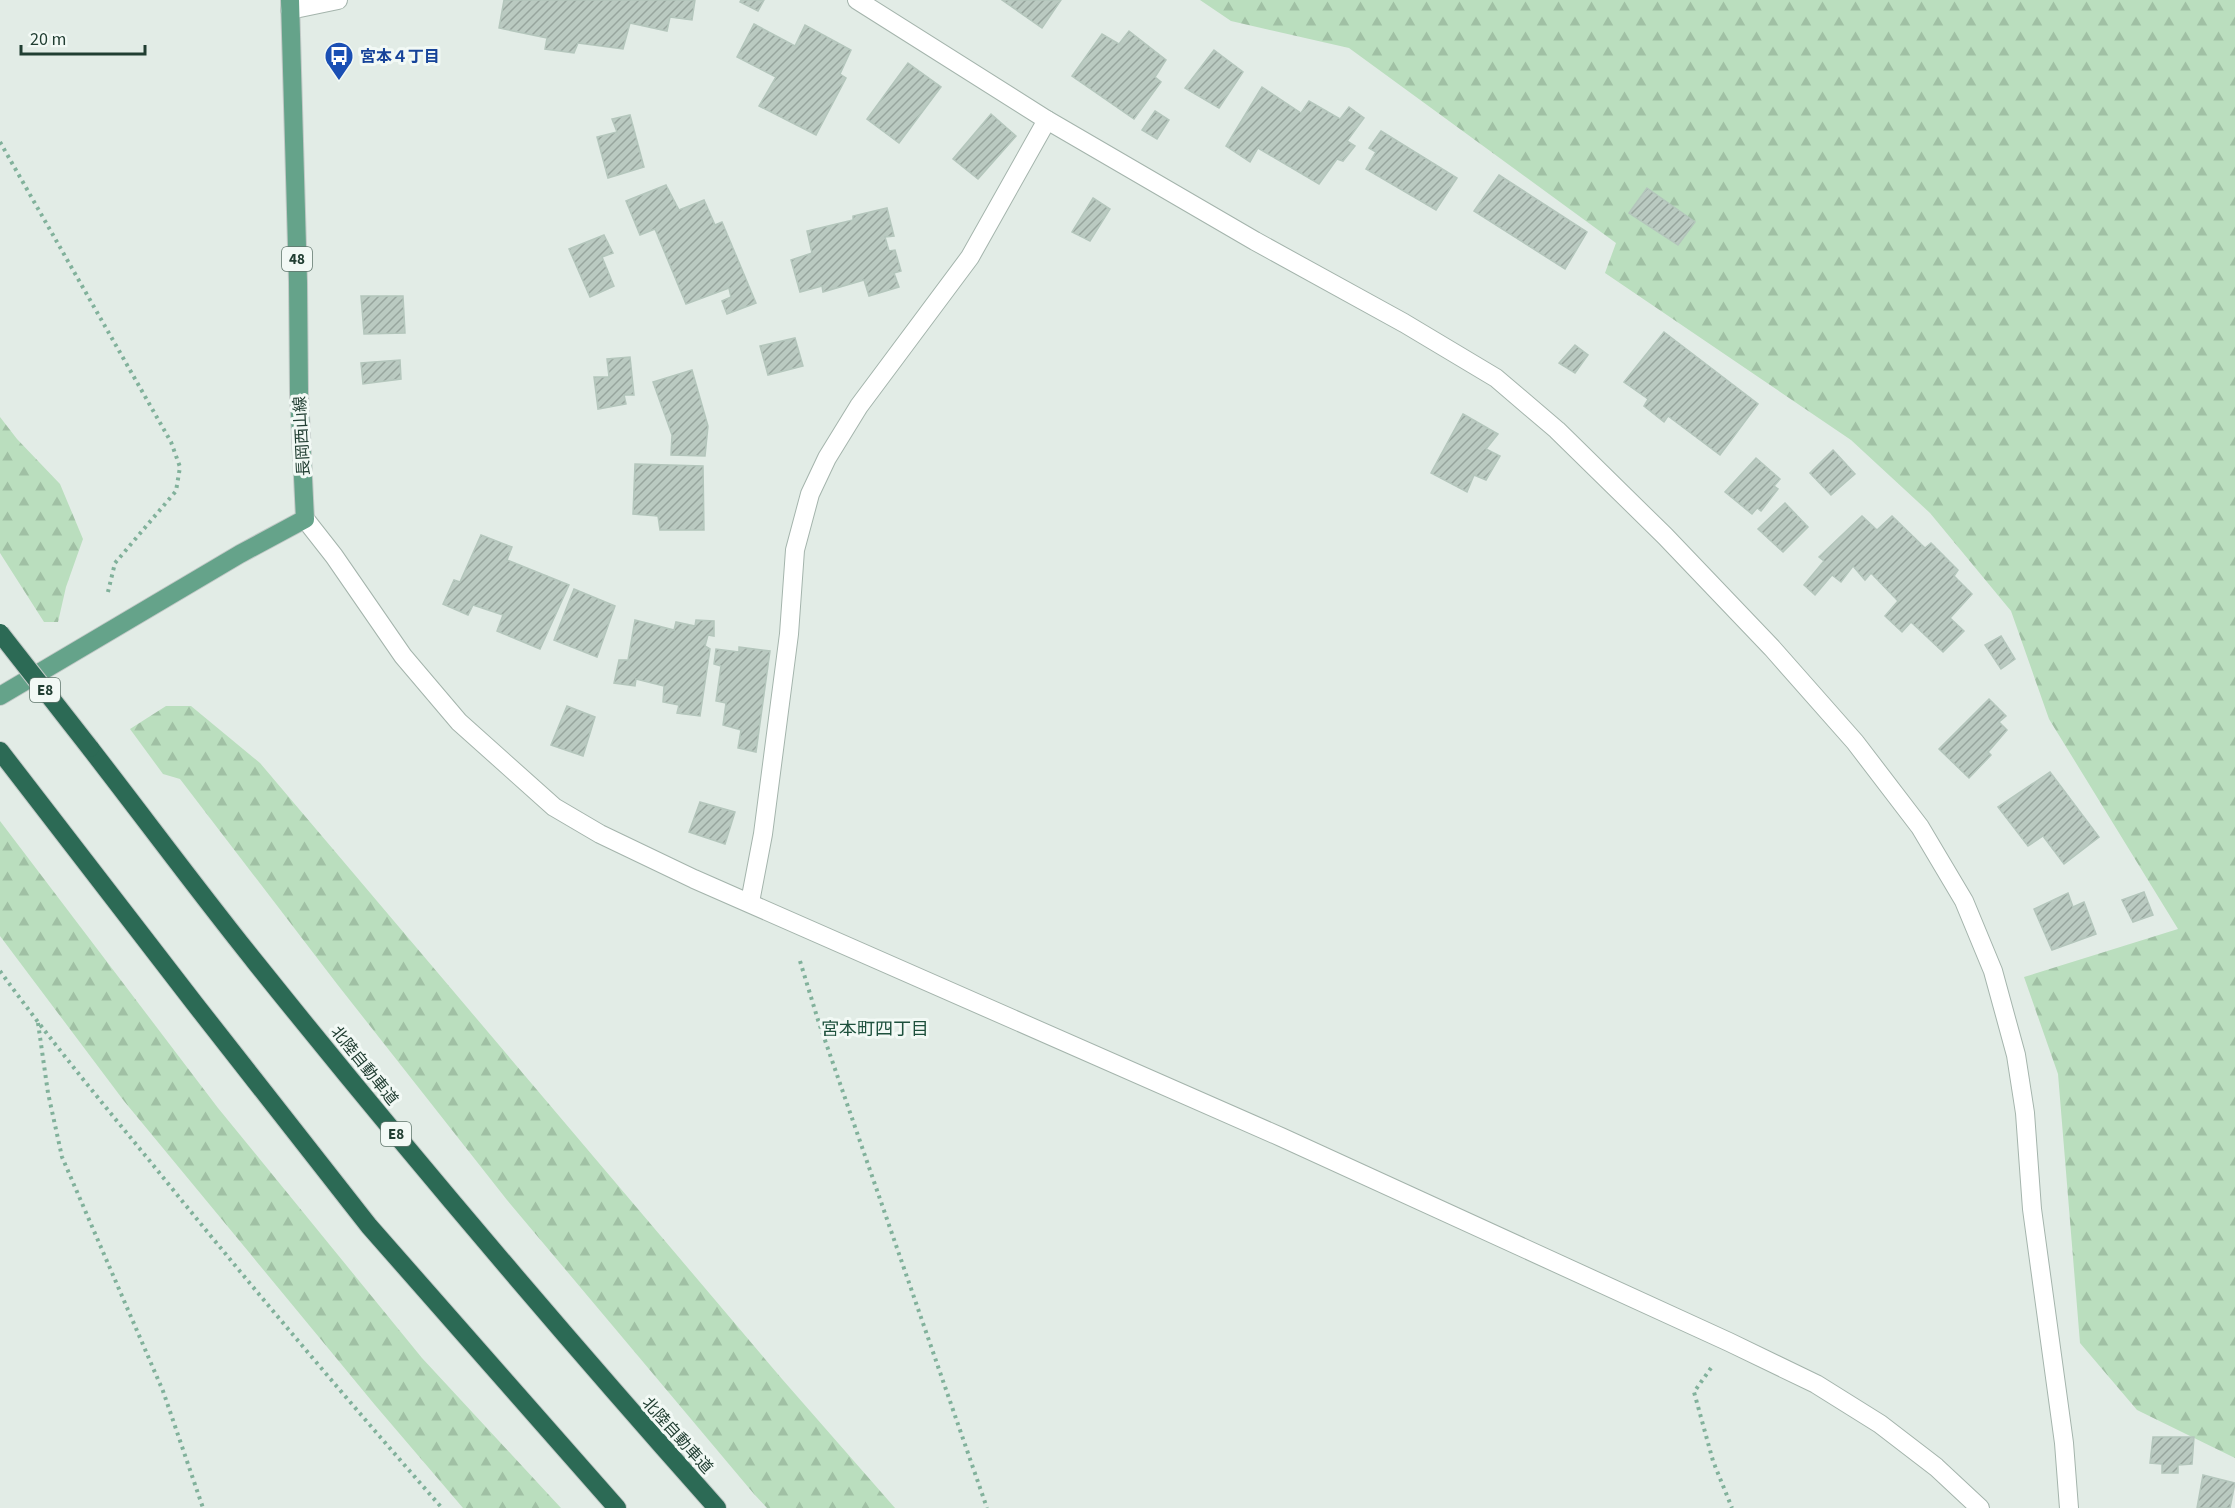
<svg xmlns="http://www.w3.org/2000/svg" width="2235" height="1508" viewBox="0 0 2235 1508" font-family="'Source Sans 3','Noto Sans JP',sans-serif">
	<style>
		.forest { fill: url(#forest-firs) }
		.building { fill: url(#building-hatch); stroke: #b4c6bc; stroke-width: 1.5 }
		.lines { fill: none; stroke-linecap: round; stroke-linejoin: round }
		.minor-casing { stroke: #a4b4ac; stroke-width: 20 }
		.major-casing { stroke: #c1c9c6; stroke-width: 20 }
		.highway-casing { stroke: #c1c9c6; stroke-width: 20 }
		.path { stroke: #81b19b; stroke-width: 4; stroke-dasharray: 3 4.5; stroke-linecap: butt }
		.minor { stroke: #fff; stroke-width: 18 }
		.major { stroke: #65a38a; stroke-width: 18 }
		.highway { stroke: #2c6a55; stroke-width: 18 }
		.highway-bridge-casing { stroke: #c1c9c6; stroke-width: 20; stroke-linecap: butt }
		.highway-bridge { stroke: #2c6a55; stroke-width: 18 }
		.labels { text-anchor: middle; stroke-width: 6; stroke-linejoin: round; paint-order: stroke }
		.shield { fill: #f2f9f5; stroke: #60766c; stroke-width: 1.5 }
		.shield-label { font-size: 15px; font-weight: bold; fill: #213e32 }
		.transit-label { font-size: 16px; font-weight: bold; fill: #164399; stroke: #f2f9f5; text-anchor: start }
		.street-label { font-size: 16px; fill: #213e32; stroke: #f2f9f5 }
		.neighbourhood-label { font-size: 18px; fill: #1d503c; stroke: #f2f9f5 }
	</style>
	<defs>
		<pattern id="forest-firs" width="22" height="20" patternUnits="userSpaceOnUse" patternTransform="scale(1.5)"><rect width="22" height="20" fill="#badebe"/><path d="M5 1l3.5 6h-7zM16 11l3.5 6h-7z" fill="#a0c0a4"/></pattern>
		<pattern id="building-hatch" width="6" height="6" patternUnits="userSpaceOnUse" patternTransform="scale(1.5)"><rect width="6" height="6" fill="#bacac1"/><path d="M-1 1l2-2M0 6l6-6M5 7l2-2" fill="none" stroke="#97a59d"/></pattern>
	</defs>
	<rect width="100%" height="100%" fill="#e2ece6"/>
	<g class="forest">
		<path d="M1200 0H2235V1458L2137 1410 2080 1343 2058 1074 2024 977 2178 929 2049 719 2011 611 1930 513 1851 440 1605 273 1616 243 1349 48 1231 21Z"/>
		<path d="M0 417 17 439 60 484 83 539 66 587 58 622H44L0 553Z"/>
		<path d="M166 706H191L260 763 782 1379 895 1508H767L754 1494 507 1200 337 984 180 779 163 774 130 729Z"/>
		<path d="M0 821 218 1108 422 1358 561 1508H463L375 1405 124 1101 0 936Z"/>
	</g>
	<g class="building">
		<path d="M504 0H695L692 20 670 17 667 31 630 23 623 49 578 43 574 53 545 49 547 38 499 28Z"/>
		<path d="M741 0H764L758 11 740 2Z"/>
		<path d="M1002 0H1061L1042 28Z"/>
		<path d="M754 24 795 46 805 25 851 50 840 74 846 78 816 135 759 106 776 77 737 57Z"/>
		<path d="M1129 31 1166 60 1155 77 1161 82 1134 119 1072 76 1102 34 1119 44Z"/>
		<path d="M1214 50 1243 72 1219 108 1185 88Z"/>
		<path d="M908 63 941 87 899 143 867 119Z"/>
		<path d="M1262 87 1301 113 1309 101 1340 119 1349 107 1364 118 1347 141 1355 146 1343 161 1337 159 1319 184 1258 148 1250 162 1226 146Z"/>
		<path d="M1155 111 1169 120 1157 139 1142 130Z"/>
		<path d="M991 114 1016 136 978 179 953 159Z"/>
		<path d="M630 115 644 167 608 178 597 137 617 132 612 119Z"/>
		<path d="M1381 131 1457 178 1436 210 1366 169 1376 152 1369 148Z"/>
		<path d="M1499 175 1587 232 1565 269 1474 211Z"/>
		<path d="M666 185 679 210 704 200 715 225 722 222 756 303 727 314 722 301 731 297 729 288 686 304 655 229 640 235 626 201Z"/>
		<path d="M1647 188 1695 222 1678 245 1629 213Z"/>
		<path d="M1093 198 1110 209 1090 241 1072 232Z"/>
		<path d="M887 208 894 236 885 237 889 251 895 250 901 271 894 273 899 287 869 296 864 280 823 292 822 286 800 292 791 260 812 253 807 231 853 220V216Z"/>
		<path d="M604 235 613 253 602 257 614 286 590 297 569 249Z"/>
		<path d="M361 296H403L405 333 364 334Z"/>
		<path d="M1664 332 1758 404 1720 455 1668 416 1664 422 1644 406 1648 399 1624 382Z"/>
		<path d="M795 338 803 366 768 375 760 346Z"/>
		<path d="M1575 345 1588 355 1575 373 1559 363Z"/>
		<path d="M630 357 634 395H624L626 404 598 409 594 377H609L607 359Z"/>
		<path d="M400 360 401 379 363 384 361 363Z"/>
		<path d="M692 370 708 426 705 456 671 455 672 435 653 382Z"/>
		<path d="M1463 414 1498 434 1486 449 1500 456 1486 480 1474 475 1467 492 1431 473Z"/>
		<path d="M1833 450 1855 474 1831 495 1810 473Z"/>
		<path d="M1756 458 1780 479 1774 486 1778 489 1761 511 1757 508 1752 514 1725 492Z"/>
		<path d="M635 464 703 466 704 530H660L658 516 633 514Z"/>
		<path d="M1785 503 1808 527 1783 552 1758 529Z"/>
		<path d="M1862 516 1877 530 1892 516 1925 548 1931 543 1958 570 1954 576 1972 594 1950 618 1964 631 1943 652 1911 622 1902 632 1885 616 1898 601 1871 573 1865 580 1853 566 1841 582 1832 575 1815 595 1804 585 1824 561 1819 557Z"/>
		<path d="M481 535 512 547 507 560 569 585 540 649 497 631 503 615 473 605 468 615 443 604 454 580 460 582Z"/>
		<path d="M574 589 615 606 597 657 554 640Z"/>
		<path d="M635 620 674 630 676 622 695 626 696 620 714 621V636L708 635 705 646 710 649 700 716 677 713 679 705 663 702 664 686 636 679 635 686 614 683 619 660H628Z"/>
		<path d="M2001 636 2015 659 2001 669 1985 645Z"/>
		<path d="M739 647 770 651 756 752 738 748 741 730 723 725 726 703 716 701 721 666 714 664 716 649 739 652Z"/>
		<path d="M1989 699 2006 716 1999 722 2007 730 1988 752 1991 755 1969 778 1939 749Z"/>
		<path d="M567 706 595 717 583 756 551 745Z"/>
		<path d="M2050 772 2099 837 2064 864 2043 836 2028 846 1998 807Z"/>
		<path d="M700 802 735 812 725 844 689 832Z"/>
		<path d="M2144 892 2153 915 2133 922 2122 900Z"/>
		<path d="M2068 893 2073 907 2084 902 2096 934 2052 950 2034 909Z"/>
		<path d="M2153 1437H2194L2192 1464 2178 1465V1473H2162V1464L2150 1463Z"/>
		<path d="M2203 1475 2235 1483 2230 1508H2197Z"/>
	</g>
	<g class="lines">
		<g class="minor-casing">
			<g id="minor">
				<path d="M857 0 1047 120 1255 241 1404 323 1496 378 1557 430 1665 536 1772 648 1855 742 1920 827 1964 901 1993 971 2016 1055 2025 1113 2032 1209 2064 1443 2069 1508"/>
				<path d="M290 10 338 0"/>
				<path d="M305 519 334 556 403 656 459 722 554 807 600 834 694 879 1281 1137 1729 1342 1816 1384 1880 1424 1936 1467 1980 1508"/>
				<path d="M750 902 763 834 789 634 795 550 810 494 827 458 859 406 970 257 1047 120"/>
			</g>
		</g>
		<g class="major-casing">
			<path id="major" d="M0 696 240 554 305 519 299 394 298 282 290 0"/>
		</g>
		<g class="highway-casing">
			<g id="highway">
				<path d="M90 748C145 819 199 892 256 963 405 1149 559 1330 717 1508"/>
				<path d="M0 751 195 1004 369 1226 617 1508"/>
			</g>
		</g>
		<g class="path">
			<path d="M0 142 171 442 180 467 176 491 115 563 107 596"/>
			<path d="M800 961 818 1020 987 1508"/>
			<path d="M0 971C47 1036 98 1098 149 1160 244 1278 342 1394 442 1508"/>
			<path d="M38 1023 48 1093 62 1157 163 1391 203 1508"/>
			<path d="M1711 1368 1694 1392 1713 1461 1732 1508"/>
		</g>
		<use href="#minor" class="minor"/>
		<use href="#major" class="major"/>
		<use href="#highway" class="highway"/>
		<g class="highway-bridge-casing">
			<path id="highway-bridge" d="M0 633 90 748"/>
		</g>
		<use href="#highway-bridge" class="highway-bridge"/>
	</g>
	<defs>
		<g id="bus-pin" transform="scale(1.5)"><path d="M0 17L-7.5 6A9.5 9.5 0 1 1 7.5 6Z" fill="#1a4fb4" stroke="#f2f9f5"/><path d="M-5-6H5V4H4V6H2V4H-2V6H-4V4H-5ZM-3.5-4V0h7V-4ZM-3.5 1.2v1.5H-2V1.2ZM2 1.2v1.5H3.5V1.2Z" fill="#fff"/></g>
	</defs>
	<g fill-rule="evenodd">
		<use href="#bus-pin" x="339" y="56"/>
	</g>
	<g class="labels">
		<g class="shield">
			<rect x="282" y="247" width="30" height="24" rx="4.5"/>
			<rect x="30" y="678" width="30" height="24" rx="4.5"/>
			<rect x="381" y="1122" width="30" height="24" rx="4.5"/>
		</g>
		<g class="shield-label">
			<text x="297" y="264">48</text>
			<text x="45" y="695">E8</text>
			<text x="396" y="1139">E8</text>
		</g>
		<g class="transit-label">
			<text x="360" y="62">宮本４丁目</text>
		</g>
		<g class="street-label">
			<text transform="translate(301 436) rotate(-93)" y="6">長岡西山線</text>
			<text transform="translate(365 1065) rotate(51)" y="6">北陸自動車道</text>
			<text transform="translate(678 1435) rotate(48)" y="6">北陸自動車道</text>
		</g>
		<g class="neighbourhood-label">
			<text x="875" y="1035">宮本町四丁目</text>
		</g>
	</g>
	<path d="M21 45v9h124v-9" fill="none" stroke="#213e32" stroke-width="3"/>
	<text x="30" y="45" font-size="18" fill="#213e32" stroke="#f2f9f5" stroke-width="4.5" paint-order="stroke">20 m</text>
</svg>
